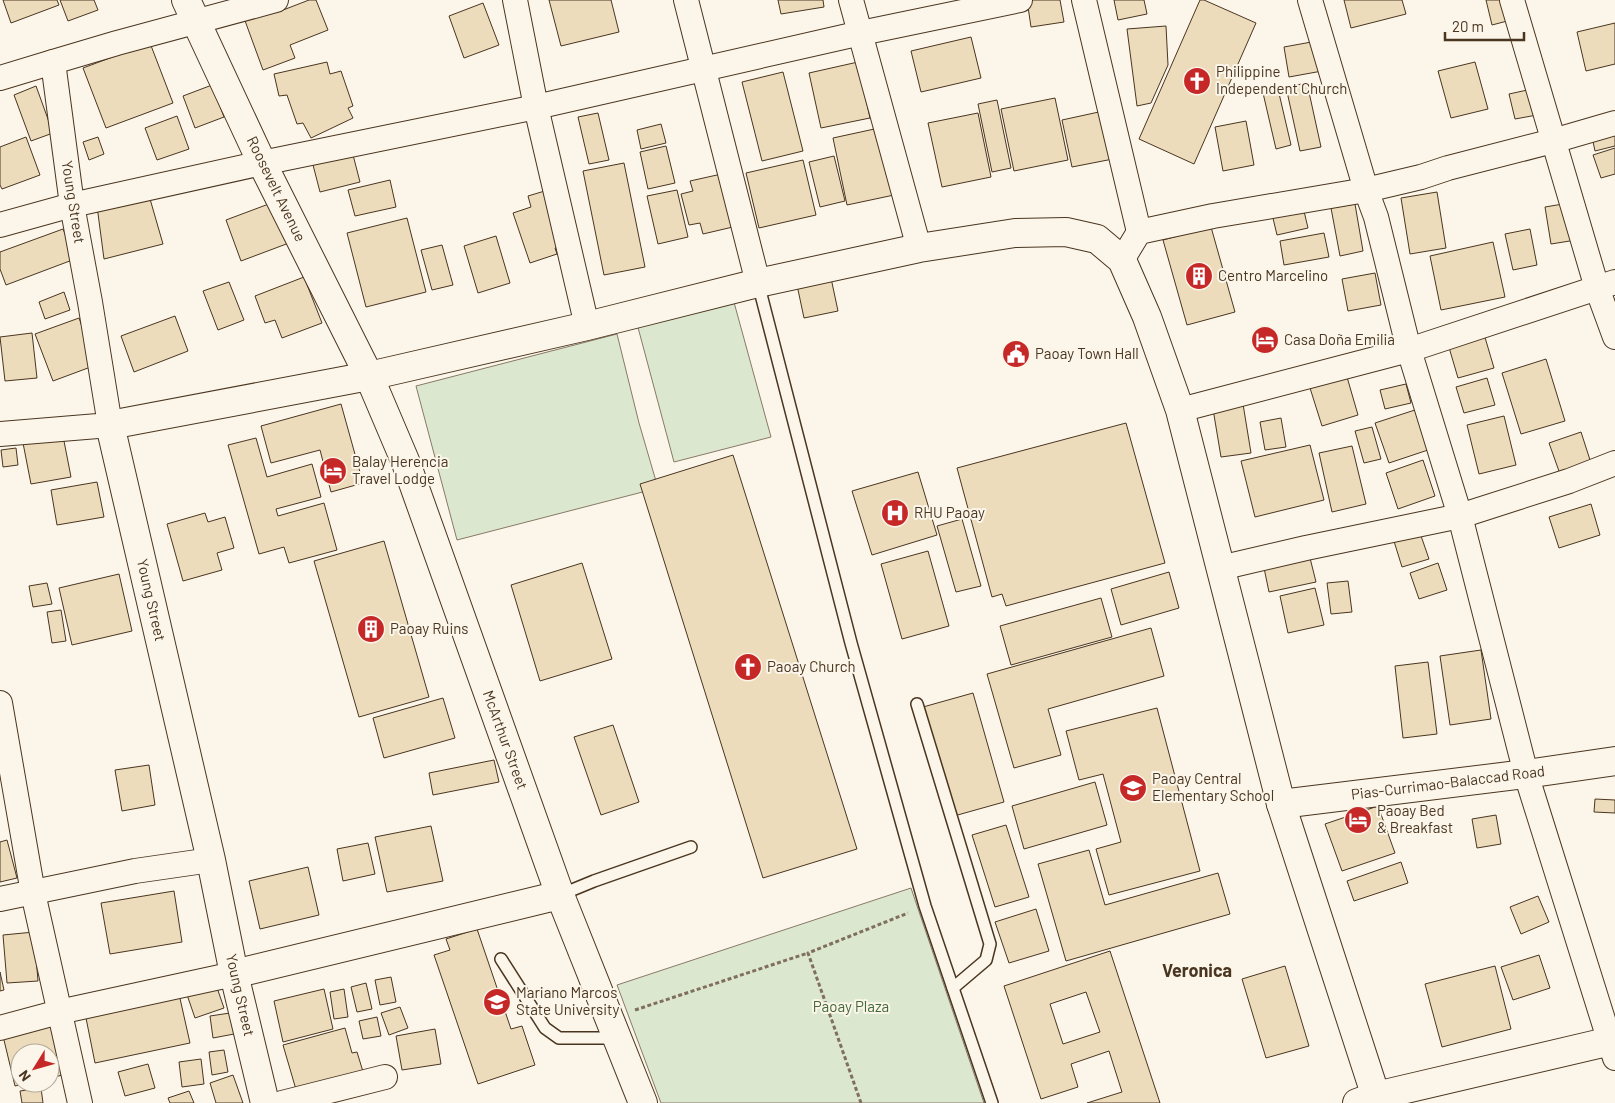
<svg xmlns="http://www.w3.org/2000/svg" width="1615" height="1103" viewBox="0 0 1615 1103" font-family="Barlow,sans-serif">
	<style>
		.green { fill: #dce7d0; stroke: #887966 }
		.building { fill: #ecdcbc; stroke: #4a3520; fill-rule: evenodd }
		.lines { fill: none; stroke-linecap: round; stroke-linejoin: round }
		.service-casing { stroke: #4a3520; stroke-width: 14 }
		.minor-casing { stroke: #4a3520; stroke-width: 26 }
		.tertiary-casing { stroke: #4a3520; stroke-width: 30 }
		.secondary-casing { stroke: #4a3520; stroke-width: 30 }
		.primary-casing { stroke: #4a3520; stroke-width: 30 }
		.path { stroke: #7f6f5c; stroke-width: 3; stroke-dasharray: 4 2.5; stroke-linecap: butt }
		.service { stroke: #fbf6e9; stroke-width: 11 }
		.minor { stroke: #fbf6e9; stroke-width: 24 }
		.tertiary { stroke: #fbf6e9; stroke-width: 28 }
		.secondary { stroke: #fbf6e9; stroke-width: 28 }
		.primary { stroke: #fbf6e9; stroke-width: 28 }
		.labels { text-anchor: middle; stroke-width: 4; stroke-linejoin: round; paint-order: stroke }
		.poi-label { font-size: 15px; fill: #4a3520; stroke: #fbf6e9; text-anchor: start }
		.street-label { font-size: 15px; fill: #4a3520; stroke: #fbf6e9 }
		.park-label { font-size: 15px; fill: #436837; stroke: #fbf6e9 }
		.quarter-label { font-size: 18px; font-weight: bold; fill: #4a3520; stroke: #fbf6e9 }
	</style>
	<rect width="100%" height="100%" fill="#fbf6e9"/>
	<g class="green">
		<path d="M732 295 771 437 674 462 636 320Z"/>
		<path d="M617 334 639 423 658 488 457 540 416 386Z"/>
		<path d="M911 888 984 1103H661L617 985Z"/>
	</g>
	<g class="building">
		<path d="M3 0H57L59 5 11 23Z"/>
		<path d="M60 0H94L98 10 68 21Z"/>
		<path d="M309 0H316L328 30 290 45 295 58 263 70 244 18 278 12Z"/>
		<path d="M549 0H611L619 32 561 46Z"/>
		<path d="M778 0H823L824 7 781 14Z"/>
		<path d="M1027 0H1060L1064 22 1031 27Z"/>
		<path d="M1114 0H1144L1147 14 1118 20Z"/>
		<path d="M1200 0H1204L1256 23 1194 164 1139 139Z"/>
		<path d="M1344 0H1402L1406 14 1351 28Z"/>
		<path d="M1486 0H1506L1511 20 1492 25Z"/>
		<path d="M483 3 499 45 464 58 449 16Z"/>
		<path d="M1615 23V64L1586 71 1577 32Z"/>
		<path d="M1166 26 1168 65 1151 103 1137 106 1127 29Z"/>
		<path d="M971 37 981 78 921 92 911 51Z"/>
		<path d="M1317 41 1322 71 1289 77 1284 47Z"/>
		<path d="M150 43 173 103 106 128 83 68Z"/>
		<path d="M327 62 330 74 341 71 353 106 348 108 353 118 311 138 303 123 297 124 287 95 279 96 274 74Z"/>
		<path d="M858 62 870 118 821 128 809 73Z"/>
		<path d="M1475 62 1488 109 1451 118 1438 71Z"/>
		<path d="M783 72 803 151 762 161 742 82Z"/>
		<path d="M1307 83 1321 147 1300 151 1286 87Z"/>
		<path d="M212 85 224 117 195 128 183 96Z"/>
		<path d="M36 86 53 133 31 141 14 95Z"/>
		<path d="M1278 89 1291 145 1276 149 1263 93Z"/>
		<path d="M1532 89 1537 115 1515 119 1509 94Z"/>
		<path d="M1055 98 1068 160 1014 171 1001 109Z"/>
		<path d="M997 100 1011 168 992 172 978 104Z"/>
		<path d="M1108 110 1118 158 1072 167 1062 120Z"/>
		<path d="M598 113 609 160 589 164 578 117Z"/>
		<path d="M978 113 991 177 942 187 928 123Z"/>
		<path d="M177 116 189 149 157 160 145 128Z"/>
		<path d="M1246 121 1254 165 1223 171 1215 127Z"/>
		<path d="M661 124 666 143 641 149 637 130Z"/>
		<path d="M1615 126V146L1595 151 1591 132Z"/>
		<path d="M879 128 894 195 847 205 833 138Z"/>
		<path d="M26 137 40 175 2 189 0 185V147Z"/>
		<path d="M98 137 104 154 89 160 83 142Z"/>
		<path d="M666 146 675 183 648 189 640 152Z"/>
		<path d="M1615 148V174L1601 178 1593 155Z"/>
		<path d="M352 151 360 182 320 192 312 161Z"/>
		<path d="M834 156 845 201 820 207 809 162Z"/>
		<path d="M803 160 816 215 759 228 746 173Z"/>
		<path d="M624 163 645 267 604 275 583 171Z"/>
		<path d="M726 173 737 226 703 234 700 223 689 225 681 194 693 191 690 181Z"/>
		<path d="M390 180 396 207 355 216 348 190Z"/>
		<path d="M548 190 565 245 555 248 557 254 530 263 513 213 531 207 528 196Z"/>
		<path d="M677 190 688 237 658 244 647 196Z"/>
		<path d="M148 192 163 244 104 259 97 206Z"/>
		<path d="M1437 192 1446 248 1410 254 1401 198Z"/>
		<path d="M274 202 289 243 241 261 226 220Z"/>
		<path d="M1569 203 1576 240 1551 244 1545 207Z"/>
		<path d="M1355 204 1363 251 1340 256 1331 208Z"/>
		<path d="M1303 207 1308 228 1277 235 1272 214Z"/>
		<path d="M407 218 426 292 366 307 347 233Z"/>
		<path d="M1211 227 1235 312 1187 325 1163 240Z"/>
		<path d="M63 229 75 259 6 285 0 269V252Z"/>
		<path d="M1530 229 1537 265 1513 270 1505 234Z"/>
		<path d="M1324 233 1329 257 1284 265 1280 241Z"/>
		<path d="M496 236 510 283 478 293 464 246Z"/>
		<path d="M1493 242 1505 297 1441 310 1430 256Z"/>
		<path d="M442 245 453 285 432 290 421 250Z"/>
		<path d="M1375 273 1381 305 1348 311 1342 279Z"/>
		<path d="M304 277 322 323 282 338 275 320 265 323 255 296Z"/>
		<path d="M831 278 838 311 804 318 797 285Z"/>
		<path d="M229 282 244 320 218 330 203 291Z"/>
		<path d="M64 292 70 310 45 319 39 302Z"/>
		<path d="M175 316 188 351 134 372 121 336Z"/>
		<path d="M79 318 96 365 53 381 35 334Z"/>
		<path d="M32 333 37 378 5 381 0 337Z"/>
		<path d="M1484 334 1494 368 1458 378 1448 344Z"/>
		<path d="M1546 359 1565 421 1521 434 1502 373Z"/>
		<path d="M1347 377 1358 415 1322 426 1310 388Z"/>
		<path d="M1487 378 1495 405 1464 413 1456 387Z"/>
		<path d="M1406 384 1411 403 1385 409 1380 390Z"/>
		<path d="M341 404 363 483 331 492 320 450 271 463 261 426Z"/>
		<path d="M1243 404 1251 453 1221 457 1213 409Z"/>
		<path d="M1421 408 1434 448 1389 463 1375 423Z"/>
		<path d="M1504 416 1516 465 1479 474 1467 425Z"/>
		<path d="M1281 418 1286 447 1265 450 1260 422Z"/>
		<path d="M1126 423 1165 563 1006 606 1002 594 992 597 957 468Z"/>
		<path d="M1372 427 1381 459 1364 463 1355 431Z"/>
		<path d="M1581 432 1591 463 1560 474 1549 443Z"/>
		<path d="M63 436 71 477 31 484 23 443Z"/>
		<path d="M256 438 267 477 312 464 321 497 276 509 278 516 324 503 337 550 289 563 284 547 259 554 228 445Z"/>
		<path d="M1310 445 1324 500 1255 517 1241 461Z"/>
		<path d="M1352 446 1366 504 1332 512 1319 453Z"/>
		<path d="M16 448 18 465 3 467 1 450Z"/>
		<path d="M733 455 857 849 763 878 640 484Z"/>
		<path d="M1423 460 1435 496 1398 509 1386 473Z"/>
		<path d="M918 472 937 535 872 555 852 491Z"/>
		<path d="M97 482 104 517 57 525 51 490Z"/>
		<path d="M1591 504 1600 535 1559 548 1549 517Z"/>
		<path d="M205 513 208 522 225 517 234 548 217 553 222 570 183 581 167 524Z"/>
		<path d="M962 519 981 586 956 592 937 526Z"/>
		<path d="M1419 530 1429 559 1402 567 1393 538Z"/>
		<path d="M384 541 429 697 359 717 314 561Z"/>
		<path d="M928 551 949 626 902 639 881 564Z"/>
		<path d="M1309 554 1316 582 1269 592 1263 563Z"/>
		<path d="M582 563 612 659 540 681 511 585Z"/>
		<path d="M1438 563 1447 590 1419 599 1410 573Z"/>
		<path d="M1169 572 1179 608 1121 625 1111 589Z"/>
		<path d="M119 574 132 631 72 645 59 588Z"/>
		<path d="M1348 581 1352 612 1331 614 1327 583Z"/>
		<path d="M47 583 52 604 33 607 29 586Z"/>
		<path d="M1315 588 1324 625 1288 633 1280 596Z"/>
		<path d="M1101 598 1112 637 1011 665 1000 626Z"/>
		<path d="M61 610 66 641 52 643 47 612Z"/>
		<path d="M1151 628 1164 676 1048 709 1061 755 1014 768 987 674Z"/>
		<path d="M1481 650 1491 719 1450 725 1440 656Z"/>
		<path d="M1428 662 1437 734 1403 738 1395 666Z"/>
		<path d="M973 693 1004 802 954 816 923 707Z"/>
		<path d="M443 698 455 738 384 758 373 718Z"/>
		<path d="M1157 708 1200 871 1109 895 1096 849 1121 842 1103 774 1079 780 1066 731Z"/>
		<path d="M613 725 639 802 601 815 574 737Z"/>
		<path d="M494 760 499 782 433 795 429 773Z"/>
		<path d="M149 765 155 805 122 811 115 770Z"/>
		<path d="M1095 782 1107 825 1024 849 1012 806Z"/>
		<path d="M1595 799 1615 800V813L1594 812Z"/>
		<path d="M1378 806 1395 853 1342 871 1325 824Z"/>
		<path d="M1496 815 1501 844 1477 848 1472 819Z"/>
		<path d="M1006 825 1029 897 995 907 972 835Z"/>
		<path d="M431 826 443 881 387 892 375 837Z"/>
		<path d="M7 840 17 878 0 882V842Z"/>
		<path d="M368 843 375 874 343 881 337 849Z"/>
		<path d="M1089 850 1105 905 1218 873 1230 914 1066 961 1038 864Z"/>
		<path d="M1401 862 1408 883 1354 901 1347 881Z"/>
		<path d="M308 867 319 915 260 929 249 881Z"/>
		<path d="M174 891 182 942 110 954 101 903Z"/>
		<path d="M1538 896 1549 922 1521 934 1510 907Z"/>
		<path d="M1036 909 1049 951 1009 963 995 922Z"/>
		<path d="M477 929 511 1029 522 1026 535 1065 478 1084 434 955 450 950 446 939Z"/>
		<path d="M34 932 38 981 7 983 3 935Z"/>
		<path d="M1110 951 1160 1103H1087L1122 1092 1109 1051 1071 1064 1078 1087 1041 1099 1004 986ZM1086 992 1100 1032 1063 1044 1050 1004Z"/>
		<path d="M1539 955 1550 988 1513 1000 1501 967Z"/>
		<path d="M1285 966 1309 1046 1266 1058 1242 979Z"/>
		<path d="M1495 966 1511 1029 1442 1047 1425 984Z"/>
		<path d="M0 972 4 990 0 991Z"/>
		<path d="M391 977 396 1002 380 1005 375 980Z"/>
		<path d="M214 979 224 1008 195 1018 185 989Z"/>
		<path d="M366 983 372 1009 357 1012 351 987Z"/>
		<path d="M324 989 333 1029 283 1042 274 1001Z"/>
		<path d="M344 989 348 1017 334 1019 330 992Z"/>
		<path d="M179 994 190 1043 95 1063 85 1013Z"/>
		<path d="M400 1007 408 1028 389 1035 381 1013Z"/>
		<path d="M230 1013 234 1034 213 1038 210 1016Z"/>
		<path d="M377 1017 381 1036 363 1039 359 1021Z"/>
		<path d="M56 1024 67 1074 50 1078V1053H20V1083H28L15 1086 3 1036Z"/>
		<path d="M345 1028 352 1053 357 1052 364 1075 297 1093 283 1045Z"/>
		<path d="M435 1029 441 1064 402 1070 396 1036Z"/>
		<path d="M224 1050 228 1072 212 1075 209 1052Z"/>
		<path d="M201 1059 204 1084 182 1087 179 1062Z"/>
		<path d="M148 1064 155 1088 125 1096 118 1072Z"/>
		<path d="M233 1075 243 1103H216L210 1083Z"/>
		<path d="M41 1088 43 1103H22L20 1091Z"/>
		<path d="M189 1091 194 1103H170L168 1098Z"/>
	</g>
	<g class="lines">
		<g class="service-casing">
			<g id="service">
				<path d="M758 283 851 643 925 906 992 1103"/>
				<path d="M917 704 990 944 986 960 953 988"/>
				<path d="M560 895 594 881 691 847"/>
				<path d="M501 959 545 1028 559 1038H616"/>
			</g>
		</g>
		<g class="minor-casing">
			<g id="minor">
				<path d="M515 0 536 107 587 326"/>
				<path d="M686 0 758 283"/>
				<path d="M851 0 919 248"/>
				<path d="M1084 0 1139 232"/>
				<path d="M1310 0 1366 190 1376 217 1409 350 1460 516 1526 774 1615 1058"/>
				<path d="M1512 0 1597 288 1615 337"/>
				<path d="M0 78 53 62"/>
				<path d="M0 225 72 205 262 163 536 107 861 33 1020 0"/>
				<path d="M1122 260 1139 232 1213 216 1366 190 1421 177 1448 168 1553 141 1615 123"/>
				<path d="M1180 410 1409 350 1615 282"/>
				<path d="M0 434 110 425 90 302 72 205 53 62 117 43 276 0"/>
				<path d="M1220 568 1306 548 1460 516 1569 481 1615 463"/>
				<path d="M0 703 33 893 80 1103"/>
				<path d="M0 899 135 871 211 860"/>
				<path d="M0 1028 59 1012 234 974"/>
				<path d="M282 1103 385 1077"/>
			</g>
		</g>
		<g class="tertiary-casing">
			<g id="tertiary">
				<path d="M234 974 560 895"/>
				<path d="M265 1103 234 974 211 860 110 425 369 376"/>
				<path d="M1357 1103 1376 1096 1615 1040"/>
			</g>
		</g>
		<g class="secondary-casing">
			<g id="secondary">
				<path d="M369 376 587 326 758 283 919 248 1015 233 1066 232 1097 239 1122 260 1147 317 1180 410 1281 804 1378 1103"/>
				<path d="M1281 804 1526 774 1615 761"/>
			</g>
		</g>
		<g class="primary-casing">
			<path id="primary" d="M186 0 262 163 369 376 406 463 560 895 643 1103"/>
		</g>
		<g class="path">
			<path d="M635 1010 808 953"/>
			<path d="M861 1103 808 953 908 913"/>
		</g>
		<use href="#service" class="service"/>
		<use href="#minor" class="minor"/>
		<use href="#tertiary" class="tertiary"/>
		<use href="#secondary" class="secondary"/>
		<use href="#primary" class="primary"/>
	</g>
	<defs>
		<g id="church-disc" transform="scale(1.4375)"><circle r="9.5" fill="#c62828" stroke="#fbf6e9"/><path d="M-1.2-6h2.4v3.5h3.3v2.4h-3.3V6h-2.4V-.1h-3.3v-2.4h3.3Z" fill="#fff"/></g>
		<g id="building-disc" transform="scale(1.4375)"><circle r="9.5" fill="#c62828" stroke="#fbf6e9"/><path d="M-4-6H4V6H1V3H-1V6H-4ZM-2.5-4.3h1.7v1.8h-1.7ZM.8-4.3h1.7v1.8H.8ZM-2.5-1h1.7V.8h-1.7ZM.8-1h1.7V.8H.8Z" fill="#fff"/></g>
		<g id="hotel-disc" transform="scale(1.4375)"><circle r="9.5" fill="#c62828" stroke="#fbf6e9"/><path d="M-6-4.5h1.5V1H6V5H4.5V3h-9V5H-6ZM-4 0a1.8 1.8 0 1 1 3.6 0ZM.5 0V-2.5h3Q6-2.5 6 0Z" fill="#fff"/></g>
		<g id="civic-disc" transform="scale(1.4375)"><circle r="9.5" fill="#c62828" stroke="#fbf6e9"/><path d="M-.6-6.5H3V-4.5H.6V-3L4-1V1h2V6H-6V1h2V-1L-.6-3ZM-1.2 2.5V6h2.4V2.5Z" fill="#fff"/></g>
		<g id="hospital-disc" transform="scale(1.4375)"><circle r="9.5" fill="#c62828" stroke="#fbf6e9"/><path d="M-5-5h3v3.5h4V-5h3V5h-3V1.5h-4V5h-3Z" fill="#fff"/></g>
		<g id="school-disc" transform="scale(1.4375)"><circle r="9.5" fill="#c62828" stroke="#fbf6e9"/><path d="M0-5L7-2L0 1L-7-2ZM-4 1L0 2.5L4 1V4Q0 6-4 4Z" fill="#fff"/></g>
		<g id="university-disc" transform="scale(1.4375)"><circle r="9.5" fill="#c62828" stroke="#fbf6e9"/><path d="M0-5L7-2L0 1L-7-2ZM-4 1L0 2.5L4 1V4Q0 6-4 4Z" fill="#fff"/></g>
	</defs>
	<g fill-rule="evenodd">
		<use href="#church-disc" x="1197" y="81"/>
		<use href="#building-disc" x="1199" y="276"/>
		<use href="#hotel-disc" x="1265" y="340"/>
		<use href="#civic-disc" x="1016" y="354"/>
		<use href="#hotel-disc" x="333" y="471"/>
		<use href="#hospital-disc" x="895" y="513"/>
		<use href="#building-disc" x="371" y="629"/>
		<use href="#church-disc" x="748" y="667"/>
		<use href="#school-disc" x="1133" y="788"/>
		<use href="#hotel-disc" x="1358" y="820"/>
		<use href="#university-disc" x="497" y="1002"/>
	</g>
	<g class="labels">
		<g class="poi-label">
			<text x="1216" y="77">Philippine<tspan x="1216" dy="17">Independent Church</tspan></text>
			<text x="1218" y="281">Centro Marcelino</text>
			<text x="1284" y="345">Casa Doña Emilia</text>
			<text x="1035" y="359">Paoay Town Hall</text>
			<text x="352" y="467">Balay Herencia<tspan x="352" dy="17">Travel Lodge</tspan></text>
			<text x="914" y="518">RHU Paoay</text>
			<text x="390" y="634">Paoay Ruins</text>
			<text x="767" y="672">Paoay Church</text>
			<text x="1152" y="784">Paoay Central<tspan x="1152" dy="17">Elementary School</tspan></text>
			<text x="1377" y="816">Paoay Bed<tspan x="1377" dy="17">&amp; Breakfast</tspan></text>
			<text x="516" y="998">Mariano Marcos<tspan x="516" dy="17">State University</tspan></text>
		</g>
		<g class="street-label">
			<text transform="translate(276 189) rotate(64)" y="5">Roosevelt Avenue</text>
			<text transform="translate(73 202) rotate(81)" y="5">Young Street</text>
			<text transform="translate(151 600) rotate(77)" y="5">Young Street</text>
			<text transform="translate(505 740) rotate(70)" y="5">McArthur Street</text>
			<text transform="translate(1448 783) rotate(-7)" y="5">Pias-Currimao-Balaccad Road</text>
			<text transform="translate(240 995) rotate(77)" y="5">Young Street</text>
		</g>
		<g class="park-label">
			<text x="851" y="1012">Paoay Plaza</text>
		</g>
		<g class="quarter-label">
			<text x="1197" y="977">Veronica</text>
		</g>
	</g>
	<g transform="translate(35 1068) rotate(233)"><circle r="24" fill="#fbf6e9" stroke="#b4a999"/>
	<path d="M0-4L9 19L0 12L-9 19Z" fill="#c62828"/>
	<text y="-8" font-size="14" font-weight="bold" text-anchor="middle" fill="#4a3520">N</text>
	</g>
	<path d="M1445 32v8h79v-8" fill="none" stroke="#4a3520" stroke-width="2.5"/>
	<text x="1452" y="32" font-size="15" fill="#4a3520" stroke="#fbf6e9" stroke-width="4" paint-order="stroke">20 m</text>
</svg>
